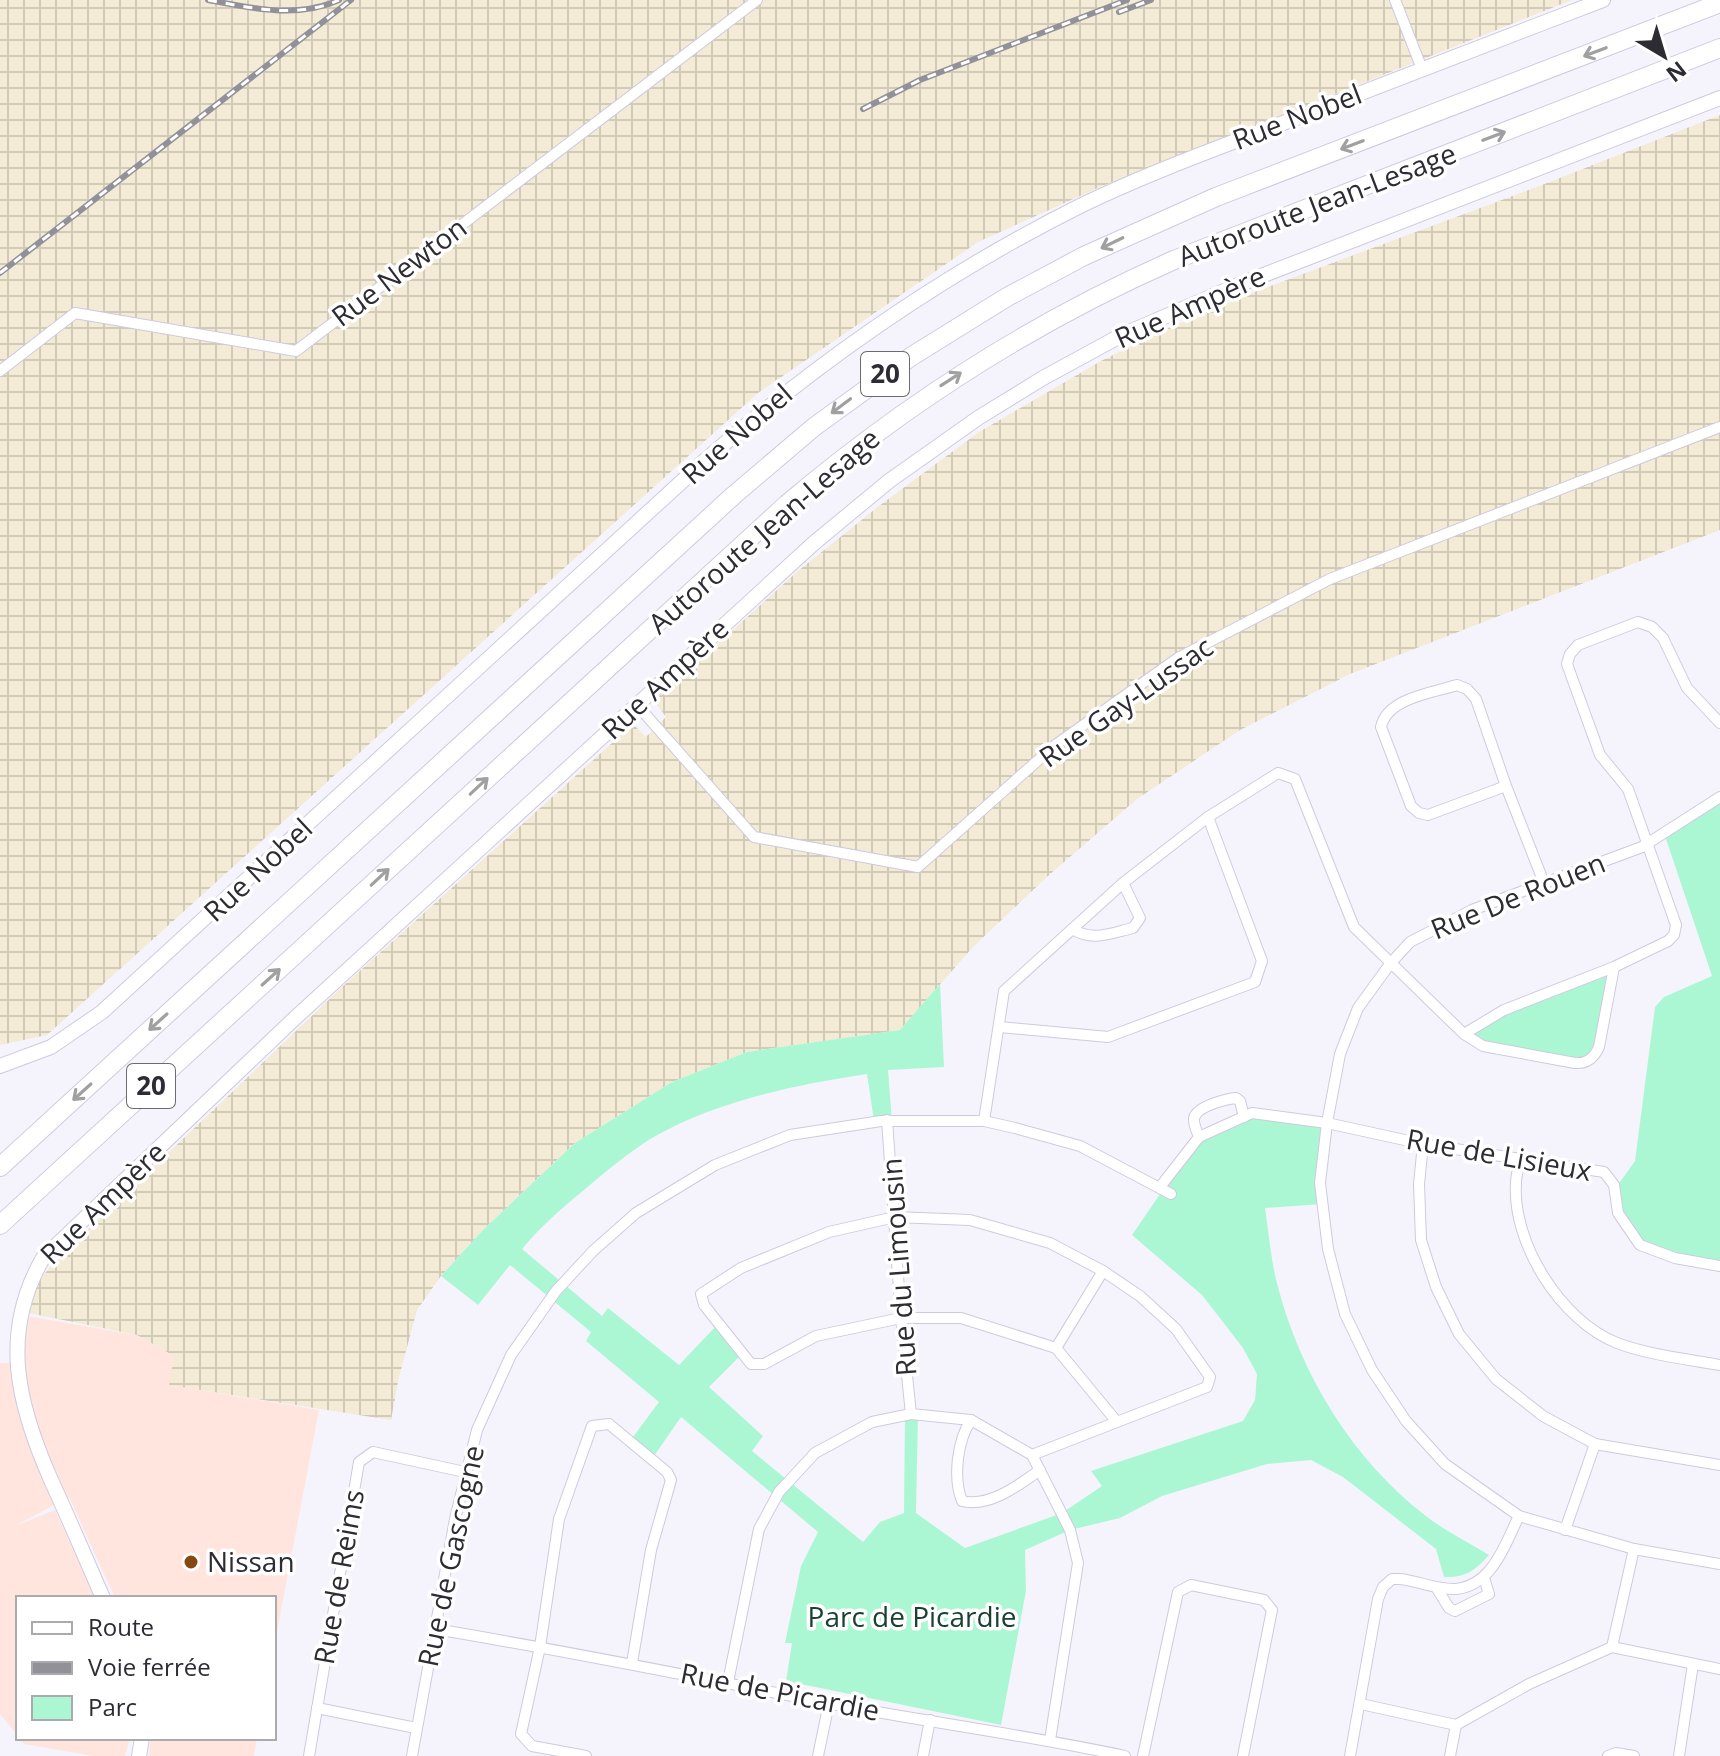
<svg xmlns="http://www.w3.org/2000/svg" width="1720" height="1756" viewBox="0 0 1720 1756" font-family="'Open Sans',sans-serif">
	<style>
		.commercial { fill: #ffe5de }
		.industrial { fill: url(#industrial-grid) }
		.green { fill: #acf7d3 }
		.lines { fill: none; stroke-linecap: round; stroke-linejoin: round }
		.street-casing { stroke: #cecadf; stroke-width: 12 }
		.secondary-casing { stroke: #cecadf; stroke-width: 16 }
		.highway-casing { stroke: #cecadf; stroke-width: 20 }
		.street { stroke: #fff; stroke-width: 10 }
		.secondary { stroke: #fff; stroke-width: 14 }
		.highway { stroke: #fff; stroke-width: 18 }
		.rail-casing { stroke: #929199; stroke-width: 6 }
		.rail { stroke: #fff; stroke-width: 3; stroke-dasharray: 9; stroke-linecap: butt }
		.oneway { stroke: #a0a0a3 }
		.poi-dot { fill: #884910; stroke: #fff; stroke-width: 3 }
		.labels { text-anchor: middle; stroke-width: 7; stroke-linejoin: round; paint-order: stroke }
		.shield { fill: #fff; stroke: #6c6b70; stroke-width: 2 }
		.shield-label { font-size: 26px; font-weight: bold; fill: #2d2b33 }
		.street-label { font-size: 28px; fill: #2d2b33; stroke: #fff }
		.poi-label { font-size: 28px; fill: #2d2b33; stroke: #fff; text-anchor: start }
		.park-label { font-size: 28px; fill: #1b4231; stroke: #fff }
	</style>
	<defs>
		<pattern id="industrial-grid" width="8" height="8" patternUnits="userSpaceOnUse" patternTransform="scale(2)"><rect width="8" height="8" fill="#f3ebd5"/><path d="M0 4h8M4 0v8" fill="none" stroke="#d1cab7"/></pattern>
	</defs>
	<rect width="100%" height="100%" fill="#f5f4fd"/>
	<g class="commercial">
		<path d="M21 1315 137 1335 174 1356 170 1385 319 1410 274 1648V1598H115L69 1497 15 1526 55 1510 95 1598H18V1736L0 1714V1363H19Z"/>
		<path d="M19 1738H130L125 1756H93L24 1744Z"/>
		<path d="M151 1738H257L254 1756H149Z"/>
	</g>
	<g class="industrial">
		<path d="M0 0H1572L1100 187 978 242 758 393 47 1035 0 1045Z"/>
		<path d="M1720 115V530L1350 674 1240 730 1137 799 1049 875 973 947 900 1030 747 1052 672 1082 575 1143 483 1230 441 1276 417 1310 399 1377 391 1420 169 1385 174 1356 137 1335 24 1312 34 1287 54 1262 341 988 633 724 646 737 666 717 654 701 798 571 879 506 979 432 1101 361 1166 329 1257 291 1542 185Z"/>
	</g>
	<g class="green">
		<path d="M1720 797V1266L1640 1245 1618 1213 1614 1185 1620 1182 1635 1161 1655 1007 1664 997 1712 976 1664 833Z"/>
		<path d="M1614 967 1599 1047 1583 1064 1483 1046 1464 1034 1504 1010Z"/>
		<path d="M940 984 944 1067 888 1070 892 1121H874L867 1074C795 1085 715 1101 652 1138 628 1153 605 1172 584 1190 562 1208 540 1227 522 1249L602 1316 608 1308 679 1365 718 1324 742 1354 709 1387 763 1436 752 1451 863 1542 880 1522 904 1513 905 1415 918 1414 916 1513 965 1548 1062 1513 1102 1486 1091 1471 1243 1421 1255 1400 1257 1374 1243 1348 1202 1295 1132 1235 1199 1137 1252 1113 1327 1123 1322 1204 1265 1208C1269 1234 1271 1262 1278 1287 1301 1375 1353 1460 1426 1516 1445 1531 1468 1542 1489 1555 1475 1571 1465 1578 1444 1577L1436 1549 1343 1477 1311 1460 1267 1464 1162 1496 1120 1518 1070 1530 1025 1550 1026 1591 1001 1725 786 1681 792 1643H785L801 1566 818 1532 681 1417 652 1459 630 1441 659 1402 586 1341 591 1332 510 1265 478 1305 441 1276 483 1230 575 1143 672 1082 747 1052 900 1030Z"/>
	</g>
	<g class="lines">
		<g class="street-casing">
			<g id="street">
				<path d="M1395 0 1422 69"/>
				<path d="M0 371 75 313 296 351 757 0"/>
				<path d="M637 705 754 837 918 867 1054 746 1178 658 1330 579 1720 427"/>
				<path d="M1506 786 1428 815 1419 813 1411 806 1381 727C1387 698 1432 693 1457 685L1467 689 1476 699 1506 786 1544 883"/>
				<path d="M1720 797 1642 847 1472 910 1410 942 1390 964 1358 1008 1340 1054 1327 1123 1320 1183 1328 1249 1345 1314 1372 1370 1406 1421 1445 1464 1519 1516 1634 1549 1720 1564"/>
				<path d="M1072 929C1093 942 1111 933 1133 928L1140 918 1123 883"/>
				<path d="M1000 1027 1108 1037 1255 982 1262 961 1208 817"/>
				<path d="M1464 1034 1504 1010 1614 967 1668 941 1674 935 1676 925 1628 789 1600 755 1567 664 1570 654 1578 645 1638 622 1652 627 1663 638 1687 688 1720 723"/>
				<path d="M887 1120 901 1318 911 1414"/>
				<path d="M984 1121 1004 991 1123 883 1208 817 1278 773 1295 779 1354 927 1464 1034 1483 1046 1575 1063C1587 1064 1594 1058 1599 1047L1614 967"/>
				<path d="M1199 1137C1197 1132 1193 1123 1194 1118 1197 1106 1226 1099 1236 1098L1240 1101 1244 1117"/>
				<path d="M1423 1144 1419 1184 1421 1240 1436 1287 1459 1334 1496 1379 1543 1416 1595 1444 1720 1465"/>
				<path d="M1520 1159C1519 1167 1516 1175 1516 1183 1512 1243 1561 1321 1617 1343 1649 1355 1686 1359 1720 1365"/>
				<path d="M1160 1187 1199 1137 1252 1113 1327 1123 1423 1144 1604 1172 1614 1185 1618 1213 1640 1245 1675 1258 1720 1266"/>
				<path d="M1056 1348 1103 1271"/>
				<path d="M971 1420C957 1441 953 1478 962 1501 989 1508 1019 1485 1040 1470"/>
				<path d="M1032 1455 1207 1387 1210 1377 1176 1329 1140 1296 1103 1271 1050 1243 970 1220 895 1217 829 1232 741 1268 701 1294 704 1305 751 1364H764L816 1336 901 1318H961L1056 1348 1117 1422"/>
				<path d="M1565 1530 1595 1444"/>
				<path d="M1436 1587 1449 1608 1455 1611 1489 1594 1484 1578"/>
				<path d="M435 1629C567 1651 696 1677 827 1703 927 1722 1027 1735 1125 1756"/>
				<path d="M1612 1647 1634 1549"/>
				<path d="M728 1682 759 1529 779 1492 815 1453 872 1422 911 1414 971 1420 1032 1455 1070 1530 1078 1563 1050 1740"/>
				<path d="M1361 1704 1456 1725 1529 1684 1612 1647 1720 1669"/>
				<path d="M317 1708 416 1728"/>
				<path d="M309 1756 359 1462 373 1452 465 1472"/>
				<path d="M412 1756 455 1519 477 1430 511 1355 556 1291 593 1251 636 1213 715 1165 790 1135 881 1121H984L1015 1128 1080 1146 1171 1194"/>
				<path d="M586 1756 532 1746 521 1734 540 1647 559 1519 592 1426 609 1424 667 1472 671 1480 651 1550 632 1663"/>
				<path d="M818 1756 829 1703"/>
				<path d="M923 1756 930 1720"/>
				<path d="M1143 1756 1178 1592 1191 1585 1264 1600 1272 1610 1243 1756"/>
				<path d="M1350 1756 1378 1599 1383 1587 1392 1579H1400C1418 1581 1437 1590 1456 1589 1493 1585 1505 1544 1519 1516"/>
				<path d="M1450 1756 1456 1725"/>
				<path d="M1608 1756 1616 1753 1634 1756"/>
				<path d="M1679 1756 1693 1664"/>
			</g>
		</g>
		<g class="secondary-casing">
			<g id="secondary">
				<path d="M0 1066 51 1047 102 1012 701 464C817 362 942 275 1080 206 1152 171 1229 144 1304 115 1403 77 1503 38 1603 0"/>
				<path d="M103 1598C86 1559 69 1519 51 1480 17 1403 0 1333 43 1258L295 1018 814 543 889 481 978 418 1043 378 1120 336 1238 285 1720 98"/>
				<path d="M139 1756 142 1738"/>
			</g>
		</g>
		<g class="highway-casing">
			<g id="highway">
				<path d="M0 1167 734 495 814 427 912 356 1007 297 1084 256 1216 197 1720 3"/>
				<path d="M0 1225 787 504C905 404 1033 322 1174 260L1720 48"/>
			</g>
		</g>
		<use href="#street" class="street"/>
		<use href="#secondary" class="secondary"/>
		<use href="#highway" class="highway"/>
		<g class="rail-casing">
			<g id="rail">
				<path d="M208 0C251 8 297 19 339 0"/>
				<path d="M1119 12 1151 0"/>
				<path d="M863 109 920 80 1127 0"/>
				<path d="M0 273 351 0"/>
			</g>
		</g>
		<use href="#rail" class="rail"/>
	</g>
	<defs><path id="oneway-shaft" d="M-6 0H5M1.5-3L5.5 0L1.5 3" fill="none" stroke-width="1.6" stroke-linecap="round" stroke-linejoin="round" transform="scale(2)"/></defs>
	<g class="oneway">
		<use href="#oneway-shaft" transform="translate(1595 52) rotate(159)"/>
		<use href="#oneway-shaft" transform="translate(1494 136) rotate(-21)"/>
		<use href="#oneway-shaft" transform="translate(1352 145) rotate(159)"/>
		<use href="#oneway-shaft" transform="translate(1112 243) rotate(154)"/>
		<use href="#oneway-shaft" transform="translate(951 379) rotate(-33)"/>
		<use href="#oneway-shaft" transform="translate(841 406) rotate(143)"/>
		<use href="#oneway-shaft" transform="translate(479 786) rotate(-43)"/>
		<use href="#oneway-shaft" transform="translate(380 877) rotate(-43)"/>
		<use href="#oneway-shaft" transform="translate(271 977) rotate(-42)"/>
		<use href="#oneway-shaft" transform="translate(158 1022) rotate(138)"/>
		<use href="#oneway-shaft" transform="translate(82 1092) rotate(138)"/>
	</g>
	<circle class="poi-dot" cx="191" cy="1562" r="8"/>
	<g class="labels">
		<g class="shield">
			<rect x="861" y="352" width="48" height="44" rx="6"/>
			<rect x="127" y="1064" width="48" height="44" rx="6"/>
		</g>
		<g class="shield-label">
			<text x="885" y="383">20</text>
			<text x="151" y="1095">20</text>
		</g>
		<g class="street-label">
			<text transform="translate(1297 117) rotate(-21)" y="10">Rue Nobel</text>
			<text transform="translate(1317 205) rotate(-21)" y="10">Autoroute Jean-Lesage</text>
			<text transform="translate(399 272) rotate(-37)" y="10">Rue Newton</text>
			<text transform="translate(1190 307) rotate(-24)" y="10">Rue Ampère</text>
			<text transform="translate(737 434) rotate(-41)" y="10">Rue Nobel</text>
			<text transform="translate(764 531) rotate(-41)" y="10">Autoroute Jean-Lesage</text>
			<text transform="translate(665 679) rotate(-43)" y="10">Rue Ampère</text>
			<text transform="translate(1126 702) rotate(-35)" y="10">Rue Gay-Lussac</text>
			<text transform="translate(258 870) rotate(-43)" y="10">Rue Nobel</text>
			<text transform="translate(1518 896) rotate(-22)" y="10">Rue De Rouen</text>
			<text transform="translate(1499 1155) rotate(10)" y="10">Rue de Lisieux</text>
			<text transform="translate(103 1203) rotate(-44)" y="10">Rue Ampère</text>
			<text transform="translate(899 1267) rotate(-94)" y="10">Rue du Limousin</text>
			<text transform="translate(451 1556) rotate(-78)" y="10">Rue de Gascogne</text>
			<text transform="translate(339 1577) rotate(-80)" y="10">Rue de Reims</text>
			<text transform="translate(780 1692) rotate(11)" y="10">Rue de Picardie</text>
		</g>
		<g class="poi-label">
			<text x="207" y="1572">Nissan</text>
		</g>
		<g class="park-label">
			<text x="912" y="1627">Parc de Picardie</text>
		</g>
	</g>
	<rect x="16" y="1596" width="260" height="144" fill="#ffffff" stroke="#abaaad" stroke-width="2"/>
	<rect x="32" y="1622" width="40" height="12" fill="#ffffff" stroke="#abaaad" stroke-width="2"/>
	<text x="88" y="1636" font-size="24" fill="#2d2b33">Route</text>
	<rect x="32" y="1662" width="40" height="12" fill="#929199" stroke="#abaaad" stroke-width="2"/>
	<text x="88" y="1676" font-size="24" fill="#2d2b33">Voie ferrée</text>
	<rect x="32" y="1696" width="40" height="24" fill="#acf7d3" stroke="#abaaad" stroke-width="2"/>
	<text x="88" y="1716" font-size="24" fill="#2d2b33">Parc</text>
	<g transform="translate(1664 56) rotate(142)" stroke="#ffffff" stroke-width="6" paint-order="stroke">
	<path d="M0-6L14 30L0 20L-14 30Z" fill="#2d2b33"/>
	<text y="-12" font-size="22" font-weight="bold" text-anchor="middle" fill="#2d2b33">N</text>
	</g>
</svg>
